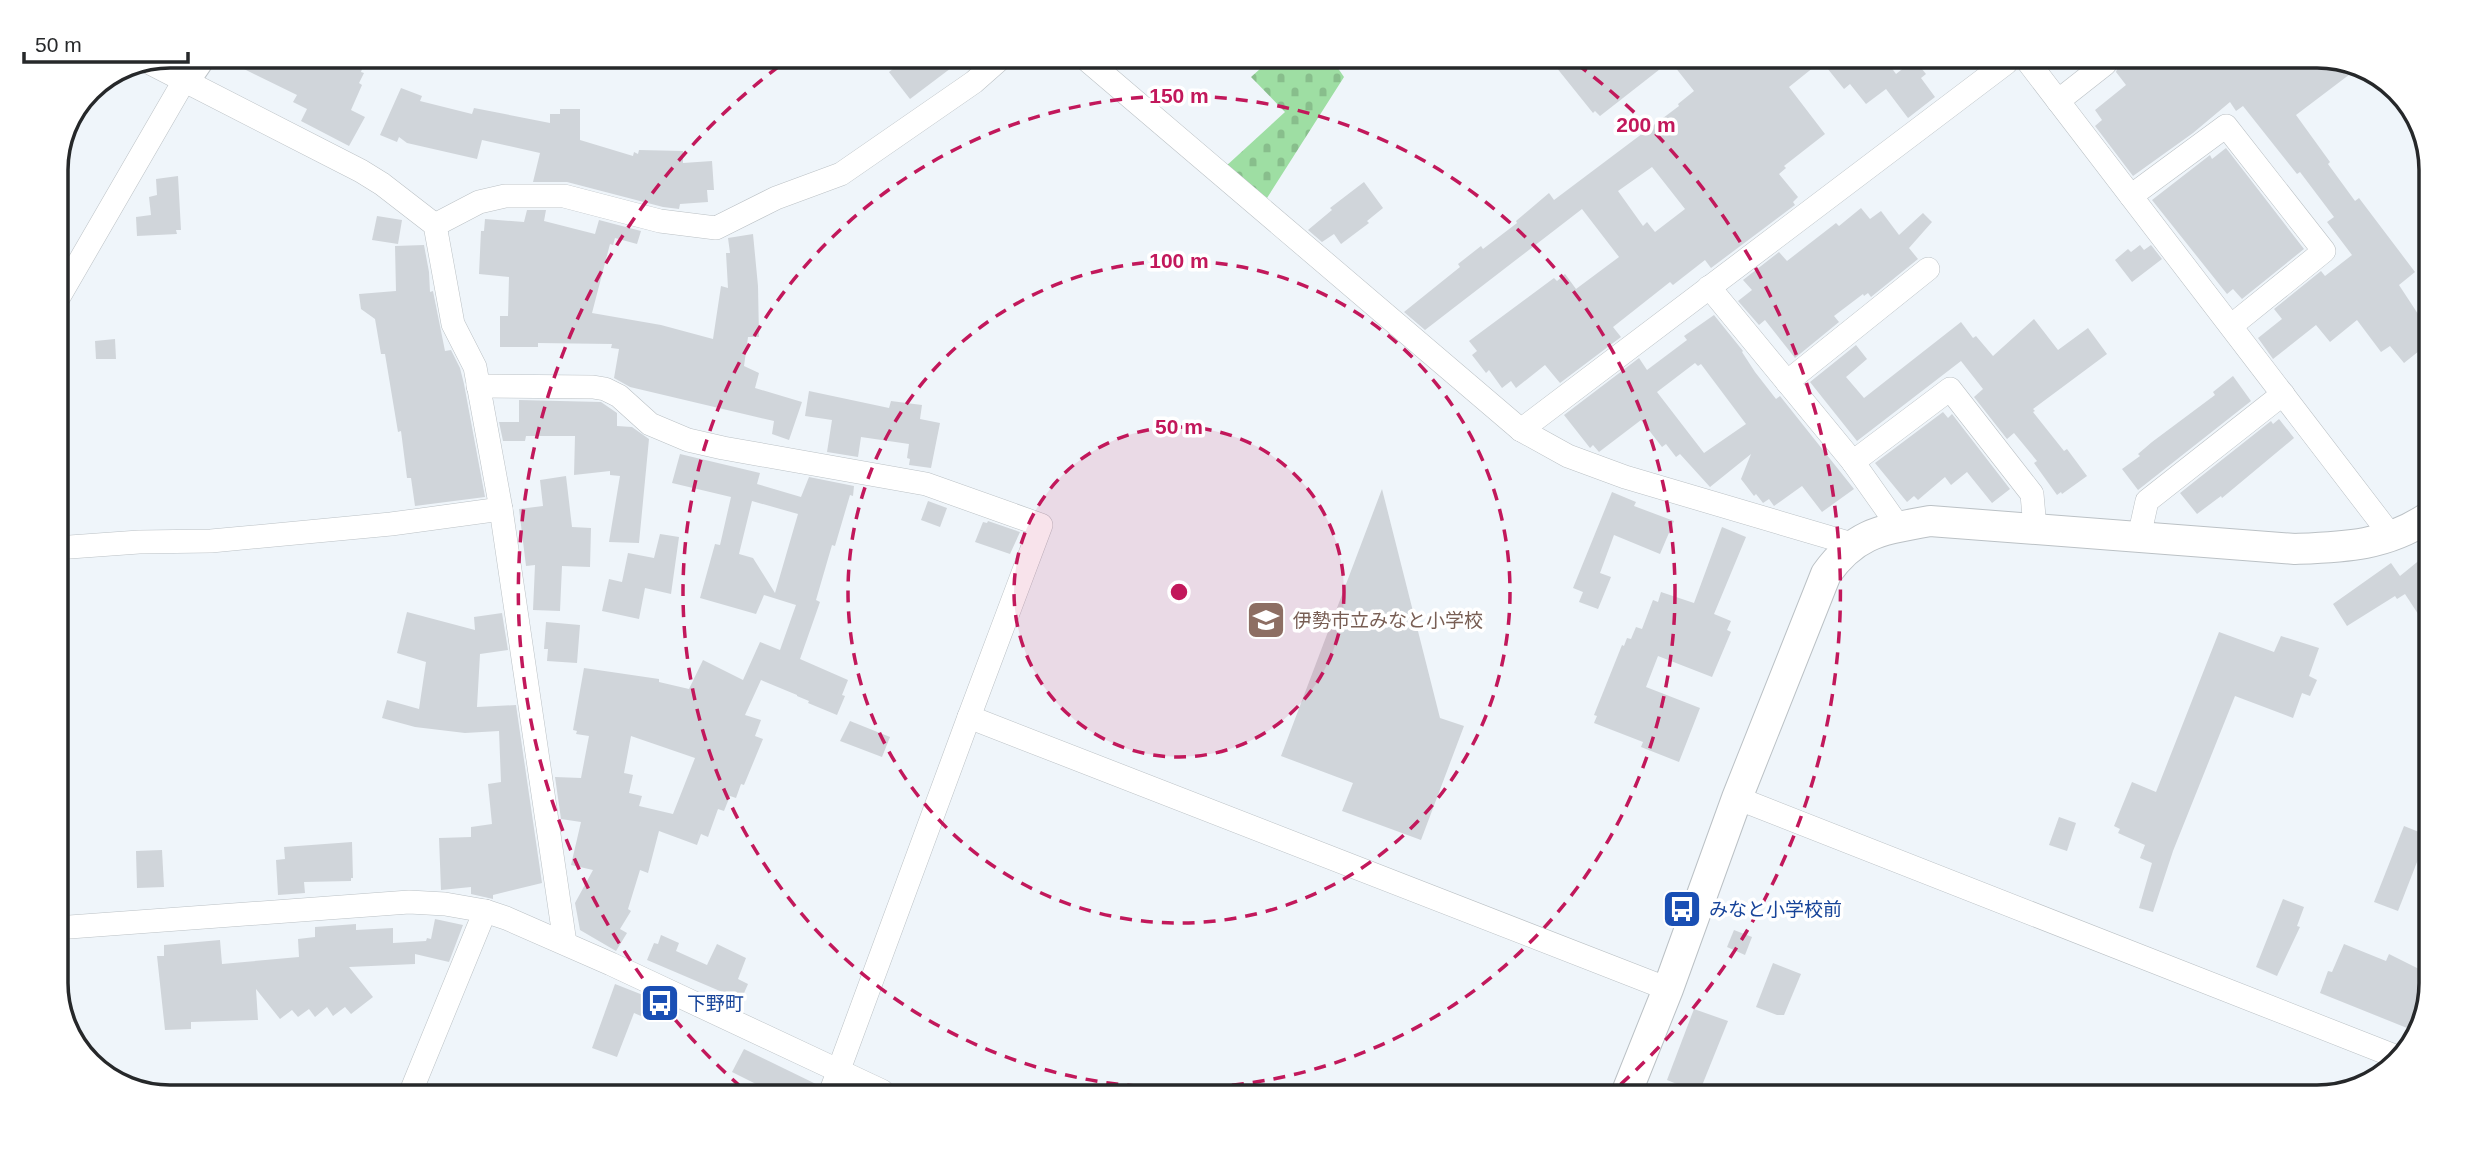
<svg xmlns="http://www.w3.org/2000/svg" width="2487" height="1153" viewBox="0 0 2487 1153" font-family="Helvetica,'Noto Sans JP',sans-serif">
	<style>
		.cemetery { fill: url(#cemetery-stones) }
		.building { fill: #d0d5da; fill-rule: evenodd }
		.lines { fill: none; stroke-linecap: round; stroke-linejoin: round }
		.minor-casing { stroke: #bbc1c5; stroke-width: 24 }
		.tertiary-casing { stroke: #bbc1c5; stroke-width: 32 }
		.minor { stroke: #fff; stroke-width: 23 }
		.tertiary { stroke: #fff; stroke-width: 30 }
		.ring { fill: none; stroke: #c2185b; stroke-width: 3.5; stroke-dasharray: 12 9 }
		.labels { text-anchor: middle; stroke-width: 7; stroke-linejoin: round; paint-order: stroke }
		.education-label { font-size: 19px; fill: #785e54; stroke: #fff; text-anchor: start }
		.transit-label { font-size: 19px; fill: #164399; stroke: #fff; text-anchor: start }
		.rim { fill: none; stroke: #26282a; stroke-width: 3.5 }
		.centre { fill: #c2185b; stroke: #fff; stroke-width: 3.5 }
		.ring-label { font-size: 21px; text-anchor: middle; font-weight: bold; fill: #c2185b; stroke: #fff; stroke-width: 7; stroke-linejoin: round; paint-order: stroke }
	</style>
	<defs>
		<pattern id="cemetery-stones" width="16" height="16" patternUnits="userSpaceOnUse" patternTransform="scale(1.75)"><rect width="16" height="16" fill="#9edea3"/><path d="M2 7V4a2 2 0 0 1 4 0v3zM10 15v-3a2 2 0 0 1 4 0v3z" fill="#88be8c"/></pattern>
	</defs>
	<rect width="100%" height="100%" fill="#eff5fa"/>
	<path class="cemetery" d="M1270 60 1333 61 1344 77 1267 198 1225 167 1285 112 1251 77Z"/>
	<g class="building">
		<path d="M257 56 366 57 361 72 364 73 359 83 362 85 351 110 365 117 349 146 301 121 307 109 293 102 297 95 244 69Z"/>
		<path d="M906 59H963L910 99 889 72Z"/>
		<path d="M1552 62H1669L1600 116 1595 111 1593 113Z"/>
		<path d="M1671 62 1819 63 1789 87 1825 134 1784 166 1786 168 1779 174 1798 197 1793 202 1795 205 1711 268 1705 260 1673 285 1670 282 1613 327 1621 337 1560 383 1545 365 1516 388 1511 381 1502 388 1489 370 1486 373 1472 355 1477 351 1469 341 1554 278 1557 281 1565 274 1576 289 1619 257 1582 209 1425 330 1404 312 1460 267 1458 264 1481 246 1483 249 1517 223 1516 221 1549 193 1554 200 1679 106 1678 104 1694 91ZM1652 167 1685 209 1655 232 1647 222 1643 226 1618 191Z"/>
		<path d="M1823 63H1888L1896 74 1910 63H1917L1926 74 1921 78 1935 97 1908 118 1886 89 1866 104 1850 84 1844 89Z"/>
		<path d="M2119 64 2362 65 2296 115 2330 162 2328 164 2355 201 2359 198 2415 272 2399 285 2420 317 2429 310V343L2404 363 2390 346 2381 352 2357 320 2330 342 2316 325 2273 359 2258 338 2282 319 2274 309 2321 271 2325 276 2352 255 2327 222 2334 217 2300 172 2297 174 2243 106 2236 111 2230 102 2193 133 2133 176 2095 126 2102 120 2095 110 2126 85 2116 72Z"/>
		<path d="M401 88 422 96 420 101 472 114 474 108 550 123V114H560V109H580V140L633 156 634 152 638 154 639 150 683 151V163L712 161 714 190H707L708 202 680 204 679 209 663 207 567 182H533L540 153 482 140 477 159 407 143 399 137 397 142 380 135Z"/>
		<path d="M2226 148 2304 249 2242 299 2233 289 2227 294 2152 200 2210 155 2212 159Z"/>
		<path d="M178 176 181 230H176L177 234 137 236 136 217 151 215 149 197 157 195 156 179Z"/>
		<path d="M1364 182 1383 208 1367 221 1369 223 1341 244 1334 234 1322 242 1308 230 1332 210 1330 208Z"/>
		<path d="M1861 208 1870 219 1881 211 1899 235 1923 213 1932 222 1909 248 1918 259 1871 297 1868 293 1864 296 1863 294 1834 316 1839 322 1795 358 1765 320 1759 325 1738 301 1752 290 1743 280 1779 252 1787 261 1836 223 1839 226Z"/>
		<path d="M546 210 544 221 595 234 599 220 641 231 637 244 615 238 613 245 610 244 592 313 661 325 713 339 721 286 728 288 726 253H730L728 238 753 234 758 286 759 337H748L744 366 759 373 755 388 802 402 789 440 772 434 774 421 630 387 614 378 619 349 611 348 612 344 538 343V347H500V316H508L509 277 479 274 481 231H484L485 219 524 222 527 210Z"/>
		<path d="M377 216 402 220 398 244 372 240Z"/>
		<path d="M424 245 429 272 430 292 433 291 445 351 451 350 460 368 464 384 485 497 415 506 411 478H407L401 431 398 432 385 354H381L375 319 361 309 359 294 396 291 395 246Z"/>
		<path d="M2140 245 2144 250 2151 245 2162 259 2132 282 2115 260 2128 249 2131 252Z"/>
		<path d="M1714 315 1743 351 1742 352 1755 372 1776 399 1780 396 1854 489 1822 512 1802 486 1774 506 1769 499 1763 503 1756 494 1754 496 1741 479 1751 454 1710 487 1680 454 1676 457 1666 444 1662 447 1641 420 1599 452 1593 445 1590 448 1564 415 1639 358 1647 370 1687 340 1684 336ZM1695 363 1698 366 1701 364 1746 424 1704 453 1657 392Z"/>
		<path d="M2034 319 2058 350 2088 328 2107 354 2033 409 2035 411 2033 412 2064 451 2067 449 2087 476 2062 494 2061 492 2057 495 2034 463 2037 461 2014 433 2007 439 1974 397 1983 389 1961 361 1857 441 1810 382 1856 345 1867 359 1846 377 1864 398 1961 322 1973 338 1976 336 1993 356Z"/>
		<path d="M115 339 116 359H96L95 341Z"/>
		<path d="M2233 376 2251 401 2138 490 2122 469 2140 456 2138 454 2152 442 2215 395 2213 392Z"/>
		<path d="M809 391 889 408 891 401 922 405 920 419 940 423 931 468 909 465 910 459 907 458 909 444 861 437 858 457 827 452 832 420 805 416Z"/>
		<path d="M519 400 601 402 617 413V426L632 427 649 439 639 543 609 542 620 476 610 475V471L574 475 575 436H526L525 441H503L499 422H519Z"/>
		<path d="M1943 412 1948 418 1952 414 2010 489 1992 503 1967 472 1951 485 1945 477 1918 500 1914 496 1907 502 1875 463Z"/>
		<path d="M2279 419 2294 438 2222 498 2221 496 2197 514 2180 493 2271 421 2273 424Z"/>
		<path d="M680 454 760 473 757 484 801 497 809 477 854 486 853 496 850 495 835 546 832 545 816 600 820 602 800 659 848 680 842 695 845 696 837 715 808 703 809 701 797 696V695L761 680 745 715 761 720 755 736 763 739 744 785 741 784 736 798 730 796 724 811 718 809 708 837 701 834 697 845 659 831 648 873 640 870 628 909 631 911 620 929 627 933 616 951 580 930 575 903 593 870 571 865 581 822 561 819 555 777 581 778 589 736 576 734 577 731 573 730 584 668 659 679V682L689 689 703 660 743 680 760 642 780 650 796 605 764 595 756 614 700 598 715 544 720 545 731 497 672 483ZM752 501 798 514 775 593 753 558 739 554ZM631 736 695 758 673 814 639 806 642 796 629 793 633 775 624 773Z"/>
		<path d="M566 476 572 527 591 528 590 567 562 566 560 611 533 610 535 565 526 566 519 509 543 506 540 480Z"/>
		<path d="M1382 489 1440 718 1464 726 1421 840 1342 811 1353 783 1281 756Z"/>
		<path d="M1612 492 1636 502 1634 506 1674 521 1660 554 1614 535 1600 573 1611 577 1598 609 1579 602 1583 592 1573 588Z"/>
		<path d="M928 501 947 508 940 527 921 520Z"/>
		<path d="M988 521 1020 532 1010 554 975 542 983 522 987 523Z"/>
		<path d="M1722 527 1746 537 1714 614 1731 621 1727 630 1731 632 1712 677 1658 656 1646 687 1700 708 1679 762 1641 747 1643 742 1594 723 1597 716 1594 715 1622 645 1624 646 1627 638 1631 639 1636 627 1642 629 1653 600 1658 602 1661 592 1694 603Z"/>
		<path d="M660 534 679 537 671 594 645 588 639 619 602 611 609 579 622 582 628 553 654 558Z"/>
		<path d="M2427 554 2426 626 2405 594 2397 599 2395 596 2347 626 2333 604 2391 563 2400 576Z"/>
		<path d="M407 612 475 630 474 617 502 613 508 650 480 654 477 707 516 705 542 883 493 895V899L471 894V887L441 890 439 838 471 837V827L492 824 488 784 501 782 499 731 465 733 415 727 382 718 387 700 419 709 426 662 397 653Z"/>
		<path d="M546 622 580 625 577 663 547 661 548 649H544Z"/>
		<path d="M2219 632 2274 652 2281 636 2319 648 2309 676 2317 680 2310 696 2302 693 2293 718 2235 696 2173 851 2153 912 2139 908 2152 863 2140 858 2145 845 2118 833 2120 829 2114 826 2132 782 2156 792Z"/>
		<path d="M850 721 890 737 882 757 840 741Z"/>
		<path d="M2059 817 2076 823 2067 851 2049 845Z"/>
		<path d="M2404 826 2424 834V844L2398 911 2374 902Z"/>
		<path d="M352 842 353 878H351V881L304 882 305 893 278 895 276 860 285 859 284 847Z"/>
		<path d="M162 850 164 887 137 888 136 851Z"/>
		<path d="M2283 899 2304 907 2297 926 2300 927 2277 976 2256 967Z"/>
		<path d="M435 919 463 925 449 962 415 954V964L349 967 373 997 351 1014 345 1007 333 1016 327 1007 315 1017 309 1009 298 1017 292 1010 280 1019 256 989 258 1020 191 1022V1029L165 1030 157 956H164V945L220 940 222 964 299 957 298 939 315 937V927L356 924V930L393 928V943L426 941 427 938 431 939Z"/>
		<path d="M1734 930 1752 937 1745 955 1727 947Z"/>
		<path d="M661 935 679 943 676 951 707 965 717 944 746 958 738 979 748 984 741 1000 647 960 654 943 658 944Z"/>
		<path d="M2344 944 2386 961 2389 954 2423 971V992L2407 1028 2320 993 2328 971 2332 972Z"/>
		<path d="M1773 963 1801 974 1784 1015H1777L1756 1007Z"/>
		<path d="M615 984 648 997 641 1016 634 1013 617 1057 592 1048Z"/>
		<path d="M1694 1009 1728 1021 1699 1093 1667 1080Z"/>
		<path d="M744 1049 818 1085 817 1091H770L732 1072Z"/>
	</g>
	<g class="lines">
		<g class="minor-casing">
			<g id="minor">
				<path d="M1087 60 1521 430 1568 456 1625 477 1852 544"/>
				<path d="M2029 63 2392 537"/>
				<path d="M152 64 361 171 382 184 435 225 453 324 475 367 501 509 565 943"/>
				<path d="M2058 101 2105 64"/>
				<path d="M2131 196 2226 126 2324 251 2231 326"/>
				<path d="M435 225 479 202 505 196H564L660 221 716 228 776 198 841 174 974 82 1000 59"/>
				<path d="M1709 287 1853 462 1899 527"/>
				<path d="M56 302 184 81"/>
				<path d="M1787 382 1928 269"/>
				<path d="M478 386 593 387 605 389 619 396 650 424 688 440 723 448 926 484 1041 525 969 717 1668 989"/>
				<path d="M1521 430 2006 63"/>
				<path d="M1853 462 1950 389 2032 494 2035 528"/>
				<path d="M2139 537 2147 501 2283 394"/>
				<path d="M56 548 139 542 211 541 391 524 501 509"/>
				<path d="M1737 798 2397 1057"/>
				<path d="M56 928 409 902 445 904 485 911 506 918 611 964 882 1091"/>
				<path d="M412 1089 485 911"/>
				<path d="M831 1091 969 717"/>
			</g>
		</g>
		<g class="tertiary-casing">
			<g id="tertiary">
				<path d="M184 81 201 56"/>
				<path d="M1626 1094 1668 989 1737 798 1826 574C1856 532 1882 530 1930 521L2295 549C2344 547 2385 546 2427 518"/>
			</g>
		</g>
		<use href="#minor" class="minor"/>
		<use href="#tertiary" class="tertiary"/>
	</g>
	<circle cx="1179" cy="592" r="165" fill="#c2185b" fill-opacity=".12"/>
	<g class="ring">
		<circle cx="1179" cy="592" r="165"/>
		<circle cx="1179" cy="592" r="331"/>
		<circle cx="1179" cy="592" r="496"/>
		<path d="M741 1087A661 661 0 0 1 786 61M1577 64A661 661 0 0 1 1613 1091"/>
	</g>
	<defs>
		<g id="school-square" transform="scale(2.0125)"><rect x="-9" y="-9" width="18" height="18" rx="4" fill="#8d6e63" stroke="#fff"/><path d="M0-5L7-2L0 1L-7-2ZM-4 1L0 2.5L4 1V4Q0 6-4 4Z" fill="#fff"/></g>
		<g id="bus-square" transform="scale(2.0125)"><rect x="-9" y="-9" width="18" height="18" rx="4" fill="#1a4fb4" stroke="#fff"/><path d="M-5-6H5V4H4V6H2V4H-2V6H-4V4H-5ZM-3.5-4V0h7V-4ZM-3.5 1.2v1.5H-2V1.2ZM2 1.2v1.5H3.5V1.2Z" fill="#fff"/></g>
	</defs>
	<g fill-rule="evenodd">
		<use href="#school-square" x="1266" y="620"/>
		<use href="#bus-square" x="1682" y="909"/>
		<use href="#bus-square" x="660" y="1003"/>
	</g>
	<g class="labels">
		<g class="education-label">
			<text x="1293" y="627">伊勢市立みなと小学校</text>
		</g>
		<g class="transit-label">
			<text x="1709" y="916">みなと小学校前</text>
			<text x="687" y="1010">下野町</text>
		</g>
	</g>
	<path d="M0 0H2487V1153H0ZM170 68H2317A102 102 0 0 1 2419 170V983A102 102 0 0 1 2317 1085H170A102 102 0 0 1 68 983V170A102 102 0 0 1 170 68Z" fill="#fff" fill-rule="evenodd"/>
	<path class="rim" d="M170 68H2317A102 102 0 0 1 2419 170V983A102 102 0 0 1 2317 1085H170A102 102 0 0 1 68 983V170A102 102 0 0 1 170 68Z"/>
	<circle cx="1179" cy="592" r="10" class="centre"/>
	<g class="ring-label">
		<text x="1179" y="103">150 m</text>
		<text x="1646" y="132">200 m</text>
		<text x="1179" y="268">100 m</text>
		<text x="1179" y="434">50 m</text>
	</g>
	<path d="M24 52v10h164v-10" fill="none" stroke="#26282a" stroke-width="3.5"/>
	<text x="35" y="52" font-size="21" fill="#26282a" stroke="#ffffff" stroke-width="5" paint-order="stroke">50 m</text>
</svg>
